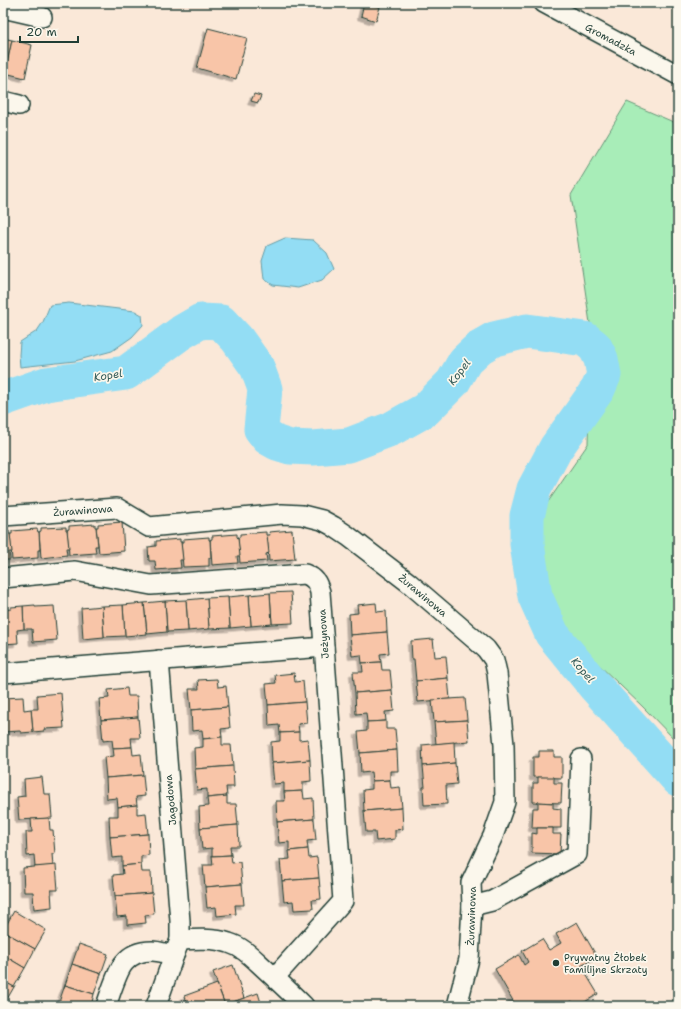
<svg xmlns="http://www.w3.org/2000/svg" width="681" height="1009" viewBox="0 0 681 1009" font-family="'Shantell Sans',sans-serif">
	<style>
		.green { fill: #a8edb8; stroke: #649576 }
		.water { fill: #93ddf4; stroke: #659da7 }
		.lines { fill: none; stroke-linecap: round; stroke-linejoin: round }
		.river { stroke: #93ddf4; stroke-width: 35 }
		.building { fill: #f8c5a8; stroke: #1f3d34; filter: url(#shadow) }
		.minor-casing { stroke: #1f3d34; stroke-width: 22 }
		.minor { stroke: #fbf7ec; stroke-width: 19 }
		.poi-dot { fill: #1f3d34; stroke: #fbf7ec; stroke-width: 1.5 }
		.labels { text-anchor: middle; stroke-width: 3.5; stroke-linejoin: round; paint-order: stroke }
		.street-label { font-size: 10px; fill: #1f3d34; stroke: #fbf7ec }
		.poi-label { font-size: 10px; fill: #1f3d34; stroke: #fbf7ec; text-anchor: start }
		.water-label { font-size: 11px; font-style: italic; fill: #365d5a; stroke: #fbf7ec }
	</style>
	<defs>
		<filter id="shadow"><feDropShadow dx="-3.5" dy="3.5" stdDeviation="0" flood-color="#0004"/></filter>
	</defs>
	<rect width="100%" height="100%" fill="#fae8d8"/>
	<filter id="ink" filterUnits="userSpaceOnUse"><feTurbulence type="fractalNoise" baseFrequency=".025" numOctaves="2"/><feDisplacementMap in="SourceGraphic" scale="8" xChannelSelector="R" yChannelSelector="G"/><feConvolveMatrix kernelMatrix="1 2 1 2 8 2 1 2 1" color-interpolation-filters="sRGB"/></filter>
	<g filter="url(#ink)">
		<path class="green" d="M627 102 678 124V743L643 707 552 620 530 528 588 444 591 330 571 195Z"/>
		<g class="water">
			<path d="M285 238 313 240 327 253 334 269 322 280 298 288 273 285 264 279 262 261 267 246Z"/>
			<path d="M69 303 135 311 142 315 143 325 132 337 112 351 75 361 20 367 19 355 20 342 37 331 43 322 50 305Z"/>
		</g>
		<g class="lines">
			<path class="river" d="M3 399 46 384 126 373 182 332 201 321 221 322 237 339 257 367 265 389 261 429 268 438 277 443 290 447 313 448 349 445 391 429 425 410 453 382 465 361 480 347 494 339 527 331 585 339 595 347 601 359 604 375 598 389 556 448 534 489 527 516V544L535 596 552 634 593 684 678 779"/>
		</g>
		<g class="building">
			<path d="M364 3 380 7 376 21 361 16Z"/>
			<path d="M208 28 247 38 236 79 197 68Z"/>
			<path d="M3 38 12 40 5 73H3Z"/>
			<path d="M12 40 32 45 25 78 5 73Z"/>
			<path d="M254 94 261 96 258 103 251 101Z"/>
			<path d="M122 522 124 551 99 553 96 527H98V524Z"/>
			<path d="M95 524V527H96L98 546H95L96 553 69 555 67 530 69 529V526Z"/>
			<path d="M66 527V530H67L69 548H66L67 555 41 558 39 532 41 531V528Z"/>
			<path d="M37 529 38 532H39L40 550H38V558L12 560 10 534H12V531Z"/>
			<path d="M292 530 295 559 269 561 267 535H270L269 532Z"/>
			<path d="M9 531V534H10L12 552H9L10 560H3V532Z"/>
			<path d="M266 532V535H267L269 553 266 554 267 561 240 563 238 538 240 537V534Z"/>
			<path d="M237 534V537L238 538 240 556H237L238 563 212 565 210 540 212 539V536Z"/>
			<path d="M209 537V540H210L211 558H209V566L183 567 181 542H183V539Z"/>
			<path d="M180 539V542H181L183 560H180L181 568 156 570 155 561H149L148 547 156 546V541Z"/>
			<path d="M291 592 293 623 272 624 270 593Z"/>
			<path d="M270 593 272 624 251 626 249 595Z"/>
			<path d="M249 595 251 626 230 628 228 597Z"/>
			<path d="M228 597 230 628 209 629 207 598Z"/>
			<path d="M207 598 209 629 188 631 186 600Z"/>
			<path d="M186 600 188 631 167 632 165 601Z"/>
			<path d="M165 601 167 632 147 634 144 603Z"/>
			<path d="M144 603 147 634 125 636 123 605Z"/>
			<path d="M376 603 377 612 386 611 387 632 350 635 349 614 358 613 357 605Z"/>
			<path d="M35 605V607L54 606 57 640 33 642 32 629H24L23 606Z"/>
			<path d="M123 605 125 636 104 637 102 606Z"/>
			<path d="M23 606 24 629 17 630 18 643 3 644V610L11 609V607Z"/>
			<path d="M102 606 104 637 83 639 81 608Z"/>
			<path d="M387 632 389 653 380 654 381 662 362 663 361 655 352 656 350 635Z"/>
			<path d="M433 639 435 657 446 656 448 678 416 681 414 659H412L411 641Z"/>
			<path d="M381 662 382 670H390L392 690 355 693 353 672H363L362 663Z"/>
			<path d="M294 673 295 682 303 681 305 702 268 705 266 684 276 683 275 675Z"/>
			<path d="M448 678 450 699 418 702 416 681Z"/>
			<path d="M217 679 218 687 226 686 228 707 191 710 189 689H199L198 680Z"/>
			<path d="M127 688 128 696H137L138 717 101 720 99 699 109 698 108 690Z"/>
			<path d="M392 690 394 711 385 712 386 721 367 722 366 713 356 714 355 693Z"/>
			<path d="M61 693 64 728 44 729V731L33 732 31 709H38L37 695Z"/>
			<path d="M23 697 24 710 31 709 33 732 21 733 20 731 3 732V698Z"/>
			<path d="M465 698 467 720 434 722 432 700Z"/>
			<path d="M305 702 307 723 298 724 299 732 280 733 279 725 269 726 268 705Z"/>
			<path d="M228 707 230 728 221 729 222 737 203 739 202 730 192 731 191 710Z"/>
			<path d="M138 717 140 738H131L132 747 113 748 112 740 103 741 101 720Z"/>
			<path d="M467 720 469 741 436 744 434 722Z"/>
			<path d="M386 721V729H395L397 750 360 753 358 732 367 731V722Z"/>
			<path d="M299 732V740L308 739 310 760 272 763 271 742 280 741V733Z"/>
			<path d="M222 737V745H231L233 766 195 769 194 748 203 747V739Z"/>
			<path d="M454 742 455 763 423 766 422 745Z"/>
			<path d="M132 747 133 755 141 754 143 775 106 778 104 757 114 756 113 748Z"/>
			<path d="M397 750 398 771H390V780L372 781 371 772 361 773 360 753Z"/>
			<path d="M539 751H554V757H562V778L533 777V757H539Z"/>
			<path d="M310 760 311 781 303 782V791L284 792V783L274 784 272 763Z"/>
			<path d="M455 763 457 784 446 785 447 804 424 805 423 787H425L423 766Z"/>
			<path d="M233 766 234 787H226L227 796 207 798V789L197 790 195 769Z"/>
			<path d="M143 775 145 796 136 797 137 805 118 807 117 798 107 799 106 778Z"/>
			<path d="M42 777 44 794H50L52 818 19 820 17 797 25 796 24 779Z"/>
			<path d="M538 777H554V783H562L561 803 533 802V783H538Z"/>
			<path d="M390 780 391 788 400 787 402 808 364 811 363 790 372 789V781Z"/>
			<path d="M303 791 304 799 313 798 314 819 277 822 276 801H285L284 792Z"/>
			<path d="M227 796V804H236L238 825 200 828 199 807 208 806 207 798Z"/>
			<path d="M538 802 553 803V808L561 809V828H532L533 808H538Z"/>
			<path d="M137 805V814L146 813 148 834 110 837 109 816H118V807Z"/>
			<path d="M402 808 403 829 395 830V839L376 841 375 832H366L364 811Z"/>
			<path d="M49 818 50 830H53L55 854H52L53 866 35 867 34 855 27 856 26 832H32L31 819Z"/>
			<path d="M314 819 316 840 307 841 308 849 289 851V842L279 843 277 822Z"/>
			<path d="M238 825 239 846H230L231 855 212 856V848L202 849 200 828Z"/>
			<path d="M537 828H553V834H561L560 854 532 853V833L537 834Z"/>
			<path d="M148 834 149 855 141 856V864L122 866V857L112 858 110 837Z"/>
			<path d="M308 849 309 858 317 857 319 878 282 881 280 860 290 859 289 851Z"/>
			<path d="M231 855 232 863 240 862 242 884 205 887 203 865H213L212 856Z"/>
			<path d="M141 864 142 872H151L152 893 115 896 113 875 123 874 122 866Z"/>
			<path d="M56 865 58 890H51L52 907 34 909 33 892H24L23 868Z"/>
			<path d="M319 878 321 899 312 900 313 909 294 910 293 901 284 902 282 881Z"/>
			<path d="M242 884 244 905H235L236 914 217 916 216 907 207 908 205 887Z"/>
			<path d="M152 893 154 914 145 915 146 923 127 925V916L117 917 115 896Z"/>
			<path d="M14 911 46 930 35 949 3 931Z"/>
			<path d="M577 922 597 957 581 966 598 994 578 1006H575L572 1001 564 1006H516L495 969 519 955 524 965 528 962 522 951 542 939 549 950 561 943 556 934Z"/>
			<path d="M3 931 35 949 25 968 3 955Z"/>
			<path d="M79 944 108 954 101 974 72 964Z"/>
			<path d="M3 955 25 968 14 987 3 981Z"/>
			<path d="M72 964 101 974 94 994 65 985Z"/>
			<path d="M233 965 244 998 225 1005 213 972Z"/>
			<path d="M3 981 14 987 3 1006Z"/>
			<path d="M217 984 225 1005 222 1006H187L184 996Z"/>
			<path d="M65 985 94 994 91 1006H62L58 1005Z"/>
			<path d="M258 993 262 1006H225V1005Z"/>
		</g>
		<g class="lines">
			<g class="minor-casing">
				<g id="minor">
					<path d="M544 3 678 75"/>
					<path d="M3 8 42 17"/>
					<path d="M3 101 19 105"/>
					<path d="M3 516 117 508 149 527 282 514 302 515 322 520 333 526 348 536 408 582 486 649 494 660 497 673 504 745 505 802 493 836 471 883 472 906 469 959 457 1006"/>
					<path d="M3 578 75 571 151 585 305 574C315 578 317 582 320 592L343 901 275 977"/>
					<path d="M3 673 324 647"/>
					<path d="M472 906 492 901 577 854 581 759"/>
					<path d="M180 940C196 939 214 938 229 943 243 947 253 958 264 968 277 980 291 993 304 1006"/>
					<path d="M106 1006C110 995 117 971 124 963 131 954 142 951 152 951 159 951 167 954 174 955"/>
					<path d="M156 1006 174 955 180 940V921L159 660"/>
				</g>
			</g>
			<use href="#minor" class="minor"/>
		</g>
	</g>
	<circle class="poi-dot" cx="556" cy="963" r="4"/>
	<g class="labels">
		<g class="street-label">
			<text transform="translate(611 39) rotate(28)" y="4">Gromadzka</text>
			<text transform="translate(83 510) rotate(-4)" y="4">Żurawinowa</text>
			<text transform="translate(423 595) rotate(40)" y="4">Żurawinowa</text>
			<text transform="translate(323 634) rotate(-94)" y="4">Jeżynowa</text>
			<text transform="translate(170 800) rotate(-95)" y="4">Jagodowa</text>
			<text transform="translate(471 916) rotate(-88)" y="4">Żurawinowa</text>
		</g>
		<g class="poi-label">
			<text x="564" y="961">Prywatny Żłobek<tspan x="564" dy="12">Familijne Skrzaty</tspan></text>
		</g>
		<g class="water-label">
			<text transform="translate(459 372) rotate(-53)" y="4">Kopel</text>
			<text transform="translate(108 375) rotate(-9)" y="4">Kopel</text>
			<text transform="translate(583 670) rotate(49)" y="4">Kopel</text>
		</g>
	</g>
	<rect width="681" height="1009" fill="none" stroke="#fbf7ec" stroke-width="16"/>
	<rect x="8" y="8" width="665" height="993" fill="none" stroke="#1f3d34" stroke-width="1.5" filter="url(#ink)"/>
	<path d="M20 36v6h58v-6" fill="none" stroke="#1f3d34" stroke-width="2"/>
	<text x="26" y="36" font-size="12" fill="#1f3d34" stroke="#fbf7ec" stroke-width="3" paint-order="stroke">20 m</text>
</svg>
